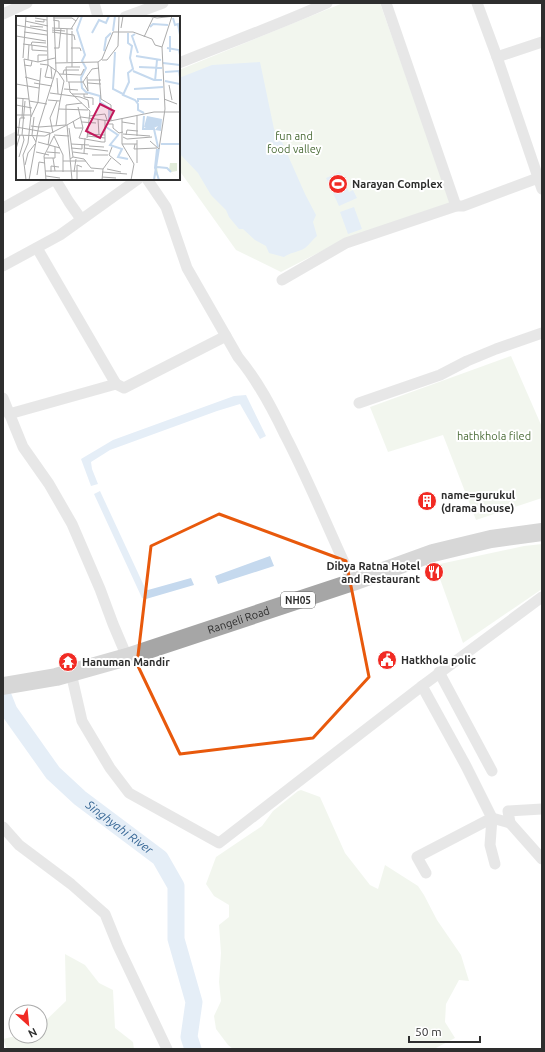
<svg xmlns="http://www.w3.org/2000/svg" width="545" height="1052" viewBox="0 0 545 1052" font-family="Ubuntu,sans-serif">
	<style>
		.green { fill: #e2ecda }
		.water { fill: #c5d9ee }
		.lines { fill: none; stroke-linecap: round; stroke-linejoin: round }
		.river { stroke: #c5d9ee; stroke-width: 17 }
		.minor { stroke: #cbcbcb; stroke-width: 11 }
		.primary { stroke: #a6a6a6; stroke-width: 18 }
		.marked { fill: none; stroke: #e8590c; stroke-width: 3; stroke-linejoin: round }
		.labels { text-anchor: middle; stroke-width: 4; stroke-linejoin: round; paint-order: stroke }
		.shield { fill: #fff; stroke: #6d6d6d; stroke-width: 1 }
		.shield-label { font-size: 10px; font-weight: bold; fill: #2e2e2e }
		.park-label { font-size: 11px; fill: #4b6c38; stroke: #fff }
		.poi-label { font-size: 11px; font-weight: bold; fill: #2e2e2e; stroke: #fff; text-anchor: start }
		.street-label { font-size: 11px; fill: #2e2e2e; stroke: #fff }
		.water-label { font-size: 12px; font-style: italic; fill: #366695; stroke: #fff }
		.inset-river { fill: none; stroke: #c5d9ee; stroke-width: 2 }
		.inset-road { fill: none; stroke: #ababab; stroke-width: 1 }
		.view { fill: #c2185b; fill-opacity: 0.15; stroke: #c2185b; stroke-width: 2 }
		.inset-edge { fill: none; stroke: #2e2e2e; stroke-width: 2 }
	</style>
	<rect width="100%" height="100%" fill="#fff"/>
	<g class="green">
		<path d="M343 3H380L451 203 343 240 281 272 236 250 179 170V70Z"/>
		<path d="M511 356 542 427V498L476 520 443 435 388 452 370 407Z"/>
		<path d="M542 544V589L463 643 435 565 524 546Z"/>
		<path d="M301 790 320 797 345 853 370 885 378 889 385 865 418 886 424 895 437 920 461 955 469 981 459 980 446 1004 445 1022 455 1038 434 1049H233L228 1045 216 1029 214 1016 221 1001 219 982 221 953 219 925 229 917V905L214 896 206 884 216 857 262 826 273 811 298 791Z"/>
		<path d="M65 954 85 965 99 983 113 990 115 1028 133 1042 134 1049H7L3 1039 16 1036H40V1026L66 1001Z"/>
	</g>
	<g class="water">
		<path d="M260 62 274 129 282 142 305 194 316 215 313 222 317 236C313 239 309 245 305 248 299 252 291 252 284 257L269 253 266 246 255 240 243 229H239L229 217 226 210 211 195 198 173 179 153V78L212 65Z"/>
		<path d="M340 172 349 192 353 190 357 198 339 206 326 178Z"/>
		<path d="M354 207 362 229 348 234 340 212Z"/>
		<path d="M246 395 266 436 260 439 240 404 217 411 110 450 91 462 92 469 98 484 91 486 81 459 113 440 234 396Z"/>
		<path d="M100 491 145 588 148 590 191 578 194 585 146 599 142 598 94 494Z"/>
		<path d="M270 556 274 566 218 584 215 576Z"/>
	</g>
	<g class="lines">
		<path class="river" id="s1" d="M3 696 9 711 53 773 80 798 160 858 176 886V939L194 1002 189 1037 193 1049"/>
		<g class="minor">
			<path d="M94 3 98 17"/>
			<path d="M386 3 456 206"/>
			<path d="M477 3 497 57 542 189"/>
			<path d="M3 14 27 3"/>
			<path d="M125 17 163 3"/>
			<path d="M497 57 542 42"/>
			<path d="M179 63C228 43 278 25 327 3"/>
			<path d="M3 144 17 137"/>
			<path d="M55 179 69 202 81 219"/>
			<path d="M147 179 166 207 187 268 238 357C258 381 272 408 285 435 310 483 330 533 353 582"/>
			<path d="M3 208 55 179"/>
			<path d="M37 248 116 384"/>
			<path d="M3 266 60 235 138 179"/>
			<path d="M282 280 346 243 456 206H463L538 178"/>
			<path d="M3 398 23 447 49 484 72 524 100 589 113 624 127 657"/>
			<path d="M359 403 440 375 467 361 496 349 542 333"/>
			<path d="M9 414 116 384 124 388 226 336"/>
			<path d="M439 672 492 771"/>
			<path d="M71 673 82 721 110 768 129 793 219 843 422 686 542 597"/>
			<path d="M422 686 466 766 492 818 417 857 426 873"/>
			<path d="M492 818 510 823 542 859"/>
			<path d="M492 818 490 845 495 864"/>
			<path d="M510 823 508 811 542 809"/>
			<path d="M3 827 19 845 71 884 105 914 118 946 167 1049"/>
		</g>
		<path class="primary" id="s2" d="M3 686 56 677 127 657 353 582 433 553 491 539 542 532"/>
	</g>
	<path d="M0 0H545V1052H0ZM219 514 346 561 369 677 313 738 180 754 137 664 151 546Z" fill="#fff" fill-opacity=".55" fill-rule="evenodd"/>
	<path class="marked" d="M219 514 346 561 369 677 313 738 180 754 137 664 151 546Z"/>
	<defs>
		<g id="stadium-disc" transform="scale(1)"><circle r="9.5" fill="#f12b24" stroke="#fff"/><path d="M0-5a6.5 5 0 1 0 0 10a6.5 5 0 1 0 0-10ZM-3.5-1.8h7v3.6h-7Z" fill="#fff"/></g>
		<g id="building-disc" transform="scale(1)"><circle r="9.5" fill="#f12b24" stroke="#fff"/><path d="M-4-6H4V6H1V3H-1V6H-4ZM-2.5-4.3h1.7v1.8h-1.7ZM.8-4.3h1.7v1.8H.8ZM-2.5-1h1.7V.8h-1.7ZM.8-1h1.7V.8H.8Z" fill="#fff"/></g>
		<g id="restaurant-disc" transform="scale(1)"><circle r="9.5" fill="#f12b24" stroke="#fff"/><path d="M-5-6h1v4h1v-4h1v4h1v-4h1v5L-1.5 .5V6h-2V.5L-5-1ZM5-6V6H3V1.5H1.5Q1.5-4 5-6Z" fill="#fff"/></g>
		<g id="civic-disc" transform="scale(1)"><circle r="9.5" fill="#f12b24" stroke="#fff"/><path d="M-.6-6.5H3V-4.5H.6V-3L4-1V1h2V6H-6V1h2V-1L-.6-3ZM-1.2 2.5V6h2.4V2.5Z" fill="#fff"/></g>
		<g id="temple-disc" transform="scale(1)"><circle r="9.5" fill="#f12b24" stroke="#fff"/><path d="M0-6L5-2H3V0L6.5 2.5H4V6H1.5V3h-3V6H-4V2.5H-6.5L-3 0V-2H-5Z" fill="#fff"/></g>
	</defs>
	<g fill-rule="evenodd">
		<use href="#stadium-disc" x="338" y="184"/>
		<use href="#building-disc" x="427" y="501"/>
		<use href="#restaurant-disc" x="434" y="572"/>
		<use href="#civic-disc" x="387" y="660"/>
		<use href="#temple-disc" x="68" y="662"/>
	</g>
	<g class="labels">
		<rect class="shield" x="281" y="592" width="34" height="16" rx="3"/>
		<g class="shield-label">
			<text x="298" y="604">NH05</text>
		</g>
		<g class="park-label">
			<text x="294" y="140">fun and<tspan x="294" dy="13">food valley</tspan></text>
			<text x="494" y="440">hathkhola filed</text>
		</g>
		<g class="poi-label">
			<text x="352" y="188">Narayan Complex</text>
			<text x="441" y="499">name=gurukul<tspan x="441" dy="13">(drama house)</tspan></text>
			<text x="420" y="570" text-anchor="end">Dibya Ratna Hotel<tspan x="420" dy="13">and Restaurant</tspan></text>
			<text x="401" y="664">Hatkhola polic</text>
			<text x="82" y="666">Hanuman Mandir</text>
		</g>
		<g class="street-label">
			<text dy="4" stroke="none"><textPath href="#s2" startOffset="245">Rangeli Road</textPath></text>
		</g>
		<g class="water-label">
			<text dy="4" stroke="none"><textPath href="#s1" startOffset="178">Singhyahi River</textPath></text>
		</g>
	</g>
	<g transform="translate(16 16)">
		<rect width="164" height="164" fill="#fff"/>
		<path d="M141 142V150L150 152 153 154 154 147H161V155L155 156 164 164 151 152 141 151 143 164 140 158 138 164Z" fill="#e2ecda"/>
		<path d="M131 100 146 103 145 115 139 114 142 110 134 114 128 111Z" fill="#c5d9ee"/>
		<path class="inset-river" d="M66 0 61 14 69 39 66 45 70 52 65 62 66 72 70 76 84 80V86L93 92V105M157 2 159 9 162 8 164 19M134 11 137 8 152 9M97 15 99 0M76 17 83 4 90 7 93 0M112 17V27L116 30 114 42 117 53 112 57 113 66 107 79 119 84 122 88V94L128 97M119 18 116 20 122 37M154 20V36M151 32 163 34 164 39M88 35 90 22 95 17M99 36 97 73 107 78M120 40 145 44M147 47 164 49M123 51 146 52M117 55 138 64H146M149 56 163 55 164 61M139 65 141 44M149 65 164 68V73M118 73 147 71M122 86V83H143M128 100 127 113H138L142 131M90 111 102 119 94 129 106 133 102 141 112 143M145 128H164M141 133 139 152 143 164M141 151 151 152 155 156M138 164 143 132"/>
		<path class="inset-road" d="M31 0 32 49 42 56 48 65 44 85M132 0 141 2 159 0M19 2 31 4M37 2H56L60 5M37 4 43 5V12M9 5 32 10M19 5 28 6V3M0 9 31 15M14 10 27 11M36 12 57 13M105 12 107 0M51 13V46M55 13 63 0M36 14 49 15M8 16 31 19M36 16 58 19 59 24M0 20 30 25M128 21 137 2M7 28 31 31M15 29 16 26 30 27M16 29V34L31 35M38 32H43L45 12M55 32H64L65 35M7 42 10 0M8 43 15 99 12 127M8 43 22 46 39 42M12 44 13 29M86 44H91L102 30 103 0M22 46V39H31M39 47 82 46M24 48 32 49 29 61 36 62M8 49 15 50 16 45M35 51 36 63M56 51V15M43 58 65 59 68 53M47 58 48 54H63M9 61 24 65M41 62 42 78M72 64H85M51 66 50 51H64M52 66H67L76 53 83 52M53 66 54 76 74 95 71 122M67 66 72 75 71 61M18 67 36 70M72 67 85 68M0 68 23 72M153 69 156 84M48 73 62 74M34 77 64 81 72 84 73 92M56 78H72M68 78V81L77 82V89M0 82 13 83M148 83 161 88M32 84 44 85M13 85 31 88M0 89 16 92M62 91 67 112 63 122 86 126H89V122M43 93 72 94M0 99H15M73 100 89 98 91 104M121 100V120M15 101 22 86 25 52M18 101 16 119 20 126M6 102 7 83M106 102V128L118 148 115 164M82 103 83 119M57 105 59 112H67M95 105V89L85 83 82 46 86 43 97 16H117L136 23 139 29 146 31 156 0M66 106 80 107M106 106 119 108M92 108H97V112L103 117 107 116M50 109V89L66 87M51 109 65 101 94 105 138 96H164M51 109 56 164M15 110 23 111 50 109M40 110 44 85M0 111 34 117 32 129M53 112 57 141 54 143M37 117 34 102 41 85M71 118 89 119M107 118 134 120M0 119 29 120 51 109M2 119 4 102H9M6 119 9 85M38 119 53 120M110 119 111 114 122 115M38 120 47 139V156M71 120 89 122V104M107 121 111 123 136 121M134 125 143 133 149 93 146 31M22 126 44 132M55 128 73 129M106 128H121M119 128 118 133 141 132M73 130 88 131M96 131 93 139 105 149M55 132 66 133V129M68 132 92 135M0 133 4 119M20 136 33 139M31 136 44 137M57 136 72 138M68 137 69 122M76 139H92M3 141 8 124 7 119M57 141 68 143 75 152 87 153M28 142H39V131M37 142 39 155M47 145H70M121 147V124M9 149 12 137 19 128M91 153 105 156M29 155H78M35 156V150L43 151M58 156 60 143M86 156 111 158M21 159 23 146 29 147M30 160 44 162M86 161 100 162M10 164 7 139 12 127M13 164 23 109 40 54 38 0M30 164 28 140 38 120M61 164V149L66 151M86 164 87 153 95 142"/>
		<path class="view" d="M84 88 98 95 84 122 70 115Z"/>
		<rect width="164" height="164" class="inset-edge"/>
	</g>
	<rect width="545" height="1052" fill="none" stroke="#2e2e2e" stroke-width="8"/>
	<g transform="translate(28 1024) rotate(153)"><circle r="19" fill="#ffffff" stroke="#ababab"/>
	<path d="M0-3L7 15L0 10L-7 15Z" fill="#f12b24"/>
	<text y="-6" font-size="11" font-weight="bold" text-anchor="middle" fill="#2e2e2e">N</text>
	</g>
	<path d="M409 1036v6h71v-6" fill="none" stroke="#2e2e2e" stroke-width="2"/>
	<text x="415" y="1036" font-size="12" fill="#2e2e2e" stroke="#ffffff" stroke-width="3" paint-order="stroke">50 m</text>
</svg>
